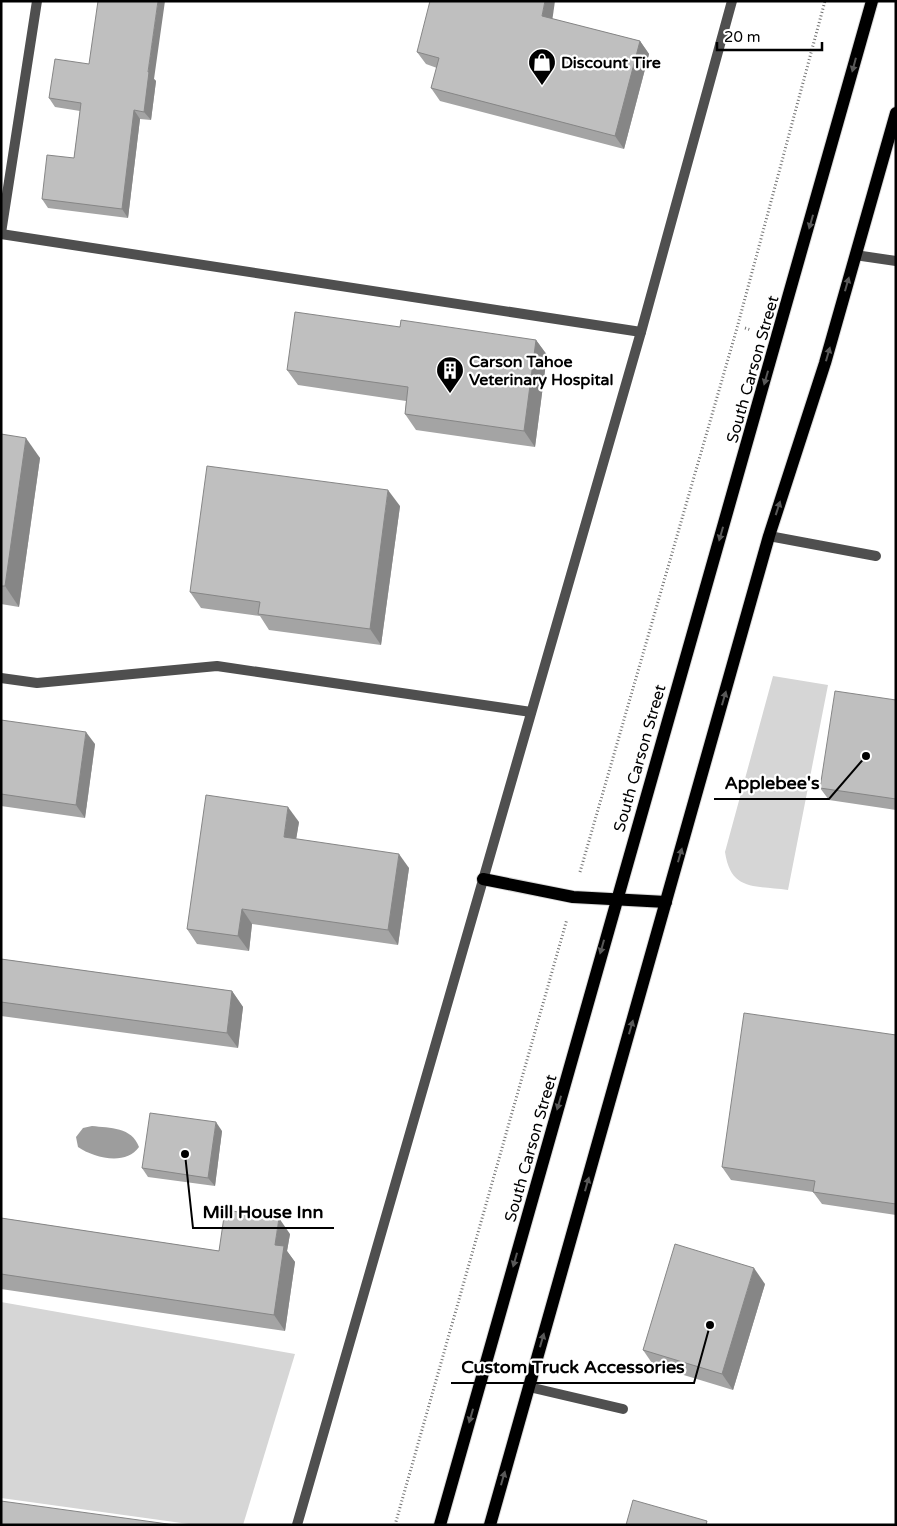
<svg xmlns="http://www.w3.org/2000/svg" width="897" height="1526" viewBox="0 0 897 1526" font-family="'Varela Round',sans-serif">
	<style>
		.green { fill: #d6d6d6 }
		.water { fill: #9d9d9d }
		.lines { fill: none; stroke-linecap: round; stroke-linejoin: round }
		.primary-casing { stroke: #dbdbdb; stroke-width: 14 }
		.path { stroke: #717171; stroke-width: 3; stroke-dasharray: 1 2.5; stroke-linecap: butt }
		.lane { stroke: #4f4f4f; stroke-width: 10 }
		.street { stroke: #4f4f4f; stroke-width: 10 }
		.primary { stroke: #000; stroke-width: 12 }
		.wall { fill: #a4a4a4 }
		.shaded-wall { fill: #868686 }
		.building { fill: #bfbfbf; stroke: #868686 }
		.oneway { fill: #595959 }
		.labels { text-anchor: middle; stroke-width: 4.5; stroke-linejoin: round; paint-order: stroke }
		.poi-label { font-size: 16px; font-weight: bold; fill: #000; stroke: #fff; text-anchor: start }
		.street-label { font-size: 16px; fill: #000; stroke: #fff }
		.leader { fill: none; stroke: #000; stroke-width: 2 }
		.callout-dot { fill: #000; stroke: #fff; stroke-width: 2 }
		.callout-label { font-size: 18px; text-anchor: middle; font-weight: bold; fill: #000; stroke: #fff; stroke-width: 4.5; stroke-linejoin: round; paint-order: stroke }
	</style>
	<rect width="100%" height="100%" fill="#fff"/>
	<g class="green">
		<path d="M773 676 828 685 788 890C755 885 731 892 725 852Z"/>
		<path d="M1 1302 295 1354 243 1525H196L1 1498Z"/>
	</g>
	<path class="water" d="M92 1126C110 1128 132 1127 139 1147 126 1166 94 1158 78 1147L76 1137 83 1128Z"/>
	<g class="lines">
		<g class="primary-casing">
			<g id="primary">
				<path d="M483 879 573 897 666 902"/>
				<path d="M440 1525 872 1"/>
				<path d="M490 1525 769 536 825 363 896 113"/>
			</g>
		</g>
		<g class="path">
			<path d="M745 328 751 330"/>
			<path d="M580 872 737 328 825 1"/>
			<path d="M395 1525 567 919"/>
		</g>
		<g class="lane">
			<path d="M855 255 896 261"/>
			<path d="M769 536 876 556"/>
			<path d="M529 1387 623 1409"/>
		</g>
		<g class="street">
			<path d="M1 233 37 1"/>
			<path d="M1 234 641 332"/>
			<path d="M1 678 37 683 217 666 531 712"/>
			<path d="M297 1525 641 332 732 1"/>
		</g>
		<use href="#primary" class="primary"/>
	</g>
	<g class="wall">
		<path d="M553 19 640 41 649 54 624 149 440 101 431 88 437 68 426 64 417 52Z"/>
		<path d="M89 64 154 79 156 81 151 120 140 119 128 218 48 208 42 199 74 158 80 111 55 107 49 98Z"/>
		<path d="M400 327 536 340 547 355 535 447 416 430 405 414 406 401 298 385 287 370Z"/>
		<path d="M1 434 40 458 19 607 1 604Z"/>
		<path d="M400 506 381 645 269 630 260 616 201 608 190 592Z"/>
		<path d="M896 700V810L829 800 820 788Z"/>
		<path d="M1 720 95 744 85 818 1 806Z"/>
		<path d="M299 822 296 839 409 868 398 945 252 924 249 951 197 944 187 929Z"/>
		<path d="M1 959 232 991 243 1007 238 1048 1 1016Z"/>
		<path d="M896 1035V1215L822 1204 813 1192 731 1180 722 1167Z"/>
		<path d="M222 1131 215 1186 148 1177 142 1168Z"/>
		<path d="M1 1218 219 1251 290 1234 287 1251 295 1262 285 1331 1 1289Z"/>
		<path d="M765 1284 733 1390 654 1366 643 1350Z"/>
	</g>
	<g class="shaded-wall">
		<path d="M158 1H165L154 79 156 81 151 120 144 112 148 72Z"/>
		<path d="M545 1H555L551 29 542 16Z"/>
		<path d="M640 41 649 54 624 149 615 136Z"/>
		<path d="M134 110 140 119 128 218 122 209Z"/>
		<path d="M536 340 547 355 535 447 524 431Z"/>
		<path d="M26 438 40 458 19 607 5 586Z"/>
		<path d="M388 490 400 506 381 645 370 629Z"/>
		<path d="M86 732 95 744 85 818 76 805Z"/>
		<path d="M288 807 299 822 294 852 284 837Z"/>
		<path d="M399 854 409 868 398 945 388 930Z"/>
		<path d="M242 909 252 924 249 951 238 936Z"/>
		<path d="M232 991 243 1007 238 1048 227 1033Z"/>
		<path d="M216 1122 222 1131 215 1186 208 1178Z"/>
		<path d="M279 1218 290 1234 287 1251 295 1262 285 1331 274 1315 275 1245Z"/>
		<path d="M754 1268 765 1284 733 1390 722 1374Z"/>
	</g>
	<g class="building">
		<path d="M98 1H158L148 72H149L144 112 134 110 122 209 42 199 47 155 74 158 81 103 49 98 55 59 89 64Z"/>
		<path d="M430 1H545L542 16 640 41 615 136 431 88 439 58 417 52Z"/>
		<path d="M295 312 400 327 401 320 536 340 524 431 405 414 408 387 287 370Z"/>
		<path d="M1 434 26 438 5 586H1Z"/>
		<path d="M207 466 388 490 370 629 258 614 260 602 190 592Z"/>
		<path d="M835 691 896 700V799L820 788Z"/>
		<path d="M1 720 86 732 76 805 1 794Z"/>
		<path d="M206 795 288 807 284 837 399 854 388 930 242 909 238 936 187 929Z"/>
		<path d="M1 959 232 991 227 1033 1 1002Z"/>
		<path d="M744 1013 896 1035V1204L813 1192 815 1181 722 1167Z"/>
		<path d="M150 1113 216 1122 208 1178 142 1168Z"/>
		<path d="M225 1210 279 1218 275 1245 284 1246 274 1315 1 1274V1218L219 1251Z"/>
		<path d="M675 1244 754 1268 722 1374 643 1350Z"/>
		<path d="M633 1500 707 1521 706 1525H626Z"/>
		<path d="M1 1501 175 1525H1Z"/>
	</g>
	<defs><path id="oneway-solid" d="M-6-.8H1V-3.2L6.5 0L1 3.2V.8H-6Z" transform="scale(1.25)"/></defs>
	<g class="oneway">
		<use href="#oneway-solid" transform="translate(854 65) rotate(105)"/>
		<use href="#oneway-solid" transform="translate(811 222) rotate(106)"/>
		<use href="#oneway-solid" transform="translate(847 284) rotate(-74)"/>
		<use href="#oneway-solid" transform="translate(828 354) rotate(-74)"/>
		<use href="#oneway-solid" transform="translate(766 378) rotate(106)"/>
		<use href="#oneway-solid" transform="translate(778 508) rotate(-72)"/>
		<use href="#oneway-solid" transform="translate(721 534) rotate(106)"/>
		<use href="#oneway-solid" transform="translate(724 698) rotate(-74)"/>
		<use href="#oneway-solid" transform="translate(680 855) rotate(-74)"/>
		<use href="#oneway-solid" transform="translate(602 947) rotate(106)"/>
		<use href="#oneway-solid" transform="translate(631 1027) rotate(-74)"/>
		<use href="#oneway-solid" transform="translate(559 1103) rotate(106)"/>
		<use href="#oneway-solid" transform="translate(587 1184) rotate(-74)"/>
		<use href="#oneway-solid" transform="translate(515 1260) rotate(106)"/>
		<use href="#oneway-solid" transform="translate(542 1340) rotate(-74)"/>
		<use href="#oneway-solid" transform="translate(471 1416) rotate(106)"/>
		<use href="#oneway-solid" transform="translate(503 1478) rotate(-74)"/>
	</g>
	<defs>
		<g id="shop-pin" transform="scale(1.4375)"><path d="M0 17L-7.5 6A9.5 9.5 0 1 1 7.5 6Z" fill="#000" stroke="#fff"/><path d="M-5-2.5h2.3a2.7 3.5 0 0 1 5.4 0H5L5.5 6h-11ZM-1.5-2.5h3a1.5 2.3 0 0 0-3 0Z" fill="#fff"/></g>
		<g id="building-pin" transform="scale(1.4375)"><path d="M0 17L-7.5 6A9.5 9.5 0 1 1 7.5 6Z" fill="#000" stroke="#fff"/><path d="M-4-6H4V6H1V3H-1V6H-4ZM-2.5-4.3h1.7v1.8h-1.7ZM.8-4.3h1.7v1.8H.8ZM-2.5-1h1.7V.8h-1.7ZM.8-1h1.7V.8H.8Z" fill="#fff"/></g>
	</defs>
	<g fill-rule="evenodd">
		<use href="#shop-pin" x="542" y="62"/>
		<use href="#building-pin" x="450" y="370"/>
	</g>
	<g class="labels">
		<g class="poi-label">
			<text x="561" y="68">Discount Tire</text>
			<text x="469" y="367">Carson Tahoe<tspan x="469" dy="18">Veterinary Hospital</tspan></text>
		</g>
		<g class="street-label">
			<text transform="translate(752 369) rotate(-74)" y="6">South Carson Street</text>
			<text transform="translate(639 758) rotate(-74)" y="6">South Carson Street</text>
			<text transform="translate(530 1148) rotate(-74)" y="6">South Carson Street</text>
		</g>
	</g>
	<path class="leader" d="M866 756L829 799H714M185 1154L193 1228H334M710 1325L694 1383H451"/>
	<g class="callout-dot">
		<circle cx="866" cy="756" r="5"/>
		<circle cx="185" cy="1154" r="5"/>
		<circle cx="710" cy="1325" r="5"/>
	</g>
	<g class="callout-label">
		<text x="772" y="789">Applebee's</text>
		<text x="263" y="1218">Mill House Inn</text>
		<text x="573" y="1373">Custom Truck Accessories</text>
	</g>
	<rect width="897" height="1526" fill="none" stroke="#000000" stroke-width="5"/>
	<path d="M717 42v8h105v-8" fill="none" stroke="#000000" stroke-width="2.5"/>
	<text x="724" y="42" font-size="15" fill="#000000" stroke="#ffffff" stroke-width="4" paint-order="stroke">20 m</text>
</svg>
